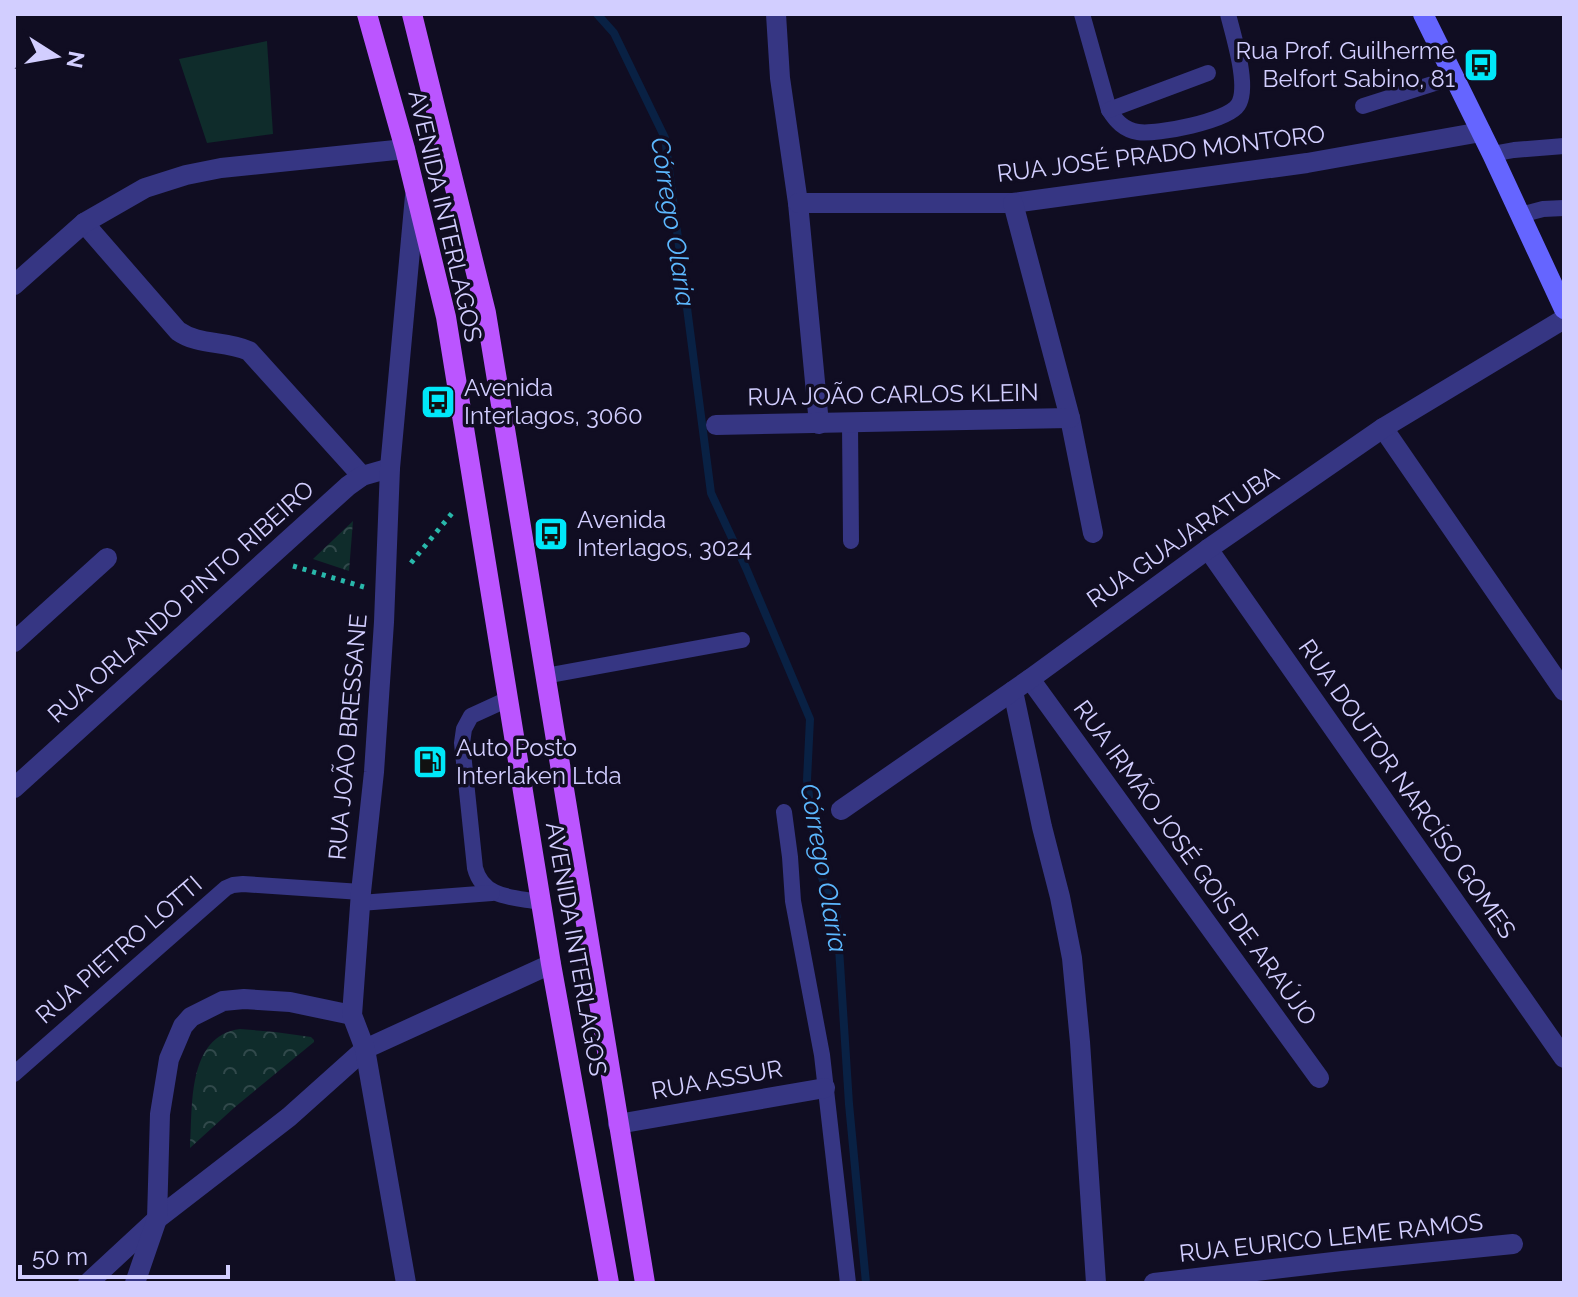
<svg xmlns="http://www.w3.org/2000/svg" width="1578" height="1297" viewBox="0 0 1578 1297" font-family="Raleway,sans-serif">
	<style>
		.green { fill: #0f2c2b }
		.forest { fill: url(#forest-crowns) }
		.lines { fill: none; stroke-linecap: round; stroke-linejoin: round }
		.stream { stroke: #092144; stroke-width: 8 }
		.path { stroke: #29b8ab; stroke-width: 5; stroke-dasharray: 4 6; stroke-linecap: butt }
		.lane { stroke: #363683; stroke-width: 16 }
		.street { stroke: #363683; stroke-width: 20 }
		.secondary { stroke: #6565ff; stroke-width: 20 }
		.primary { stroke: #b5f; stroke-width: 20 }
		.labels { text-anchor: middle; stroke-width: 7; stroke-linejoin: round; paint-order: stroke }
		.poi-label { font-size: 24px; fill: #d2ceff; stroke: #100d22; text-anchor: start }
		.street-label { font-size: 24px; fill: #d2ceff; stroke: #100d22 }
		.water-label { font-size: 26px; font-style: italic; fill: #5cb8ff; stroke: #100d22 }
	</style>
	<defs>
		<pattern id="forest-crowns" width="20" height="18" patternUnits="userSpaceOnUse" patternTransform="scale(2)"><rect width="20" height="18" fill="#0f2c2b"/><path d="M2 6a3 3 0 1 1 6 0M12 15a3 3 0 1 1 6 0" fill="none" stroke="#31494b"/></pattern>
	</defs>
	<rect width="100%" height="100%" fill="#100d22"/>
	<path class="green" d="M267 41 273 134 207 143 179 59Z"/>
	<g class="forest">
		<path d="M353 521 349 571 313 559Z"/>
		<path d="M240 1029 275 1032 311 1037 314 1040V1042L235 1107 190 1148C193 1108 186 1036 240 1029Z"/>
	</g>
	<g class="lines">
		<path class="stream" d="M597 14 614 33 665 138 711 493 746 568 810 719 807 780 818 867 837 917 849 1104 866 1283"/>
		<g class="path">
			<path d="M411 563 453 512"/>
			<path d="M293 566 364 587"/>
		</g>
		<g class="lane">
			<path d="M1082 14 1109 110C1116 121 1124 130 1138 132 1157 135 1228 121 1238 105 1250 87 1233 35 1228 14"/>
			<path d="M1363 106 1454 77"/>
			<path d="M1109 110 1208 73"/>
			<path d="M1492 154 1514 150 1564 146"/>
			<path d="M1520 215 1543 209 1564 208"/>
			<path d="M850 423 851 541"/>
			<path d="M545 676 742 640"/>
			<path d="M508 699 471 716 464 729 462 743 475 868C483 899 514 897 540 902"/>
			<path d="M784 812 790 857 793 901 822 1055 848 1283"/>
			<path d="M360 903 492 893"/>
			<path d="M14 1074 226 888 233 885 243 884 361 892"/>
		</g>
		<g class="street">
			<path d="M776 14 780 78 798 203 819 424"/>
			<path d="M798 203H1013L1307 163 1481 132"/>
			<path d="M1013 203 1070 418 1093 533"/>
			<path d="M84 223 178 331C199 346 225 340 249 351L362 476"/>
			<path d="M14 285 84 223 145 188 186 175 221 168 405 149"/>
			<path d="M716 425 1070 418"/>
			<path d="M1383 428 1564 691"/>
			<path d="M1208 549 1564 1058"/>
			<path d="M14 642 107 558"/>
			<path d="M1030 679 1319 1078"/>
			<path d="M1013 691 1042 827 1060 897 1072 958 1080 1042 1096 1283"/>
			<path d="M14 788 348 486 362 476 390 468"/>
			<path d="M841 810 1030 679 1208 549 1383 428 1564 319"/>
			<path d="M618 1124 825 1088"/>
			<path d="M88 1283 157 1219 289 1117 365 1049 551 964"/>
			<path d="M135 1283 157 1219 160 1114 169 1059 183 1026 191 1017 223 1001 244 999 290 1002 352 1015"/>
			<path d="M406 1283 365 1049 352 1015 361 892 374 772 384 622 390 468 415 196"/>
			<path d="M1154 1283 1342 1261 1513 1244"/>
		</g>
		<path class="secondary" d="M1423 14 1492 154 1564 309"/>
		<g class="primary">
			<path d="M367 14 405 149 446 317 551 964 609 1283"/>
			<path d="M412 14 486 313 645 1283"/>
		</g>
	</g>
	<defs>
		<g id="bus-square" transform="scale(1.8)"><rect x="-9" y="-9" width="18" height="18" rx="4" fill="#00e7f9" stroke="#100d22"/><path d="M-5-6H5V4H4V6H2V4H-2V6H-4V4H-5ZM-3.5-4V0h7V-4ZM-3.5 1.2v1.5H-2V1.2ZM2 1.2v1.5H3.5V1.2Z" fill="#111"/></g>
		<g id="fuel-square" transform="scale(1.8)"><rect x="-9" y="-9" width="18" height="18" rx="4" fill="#00e7f9" stroke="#100d22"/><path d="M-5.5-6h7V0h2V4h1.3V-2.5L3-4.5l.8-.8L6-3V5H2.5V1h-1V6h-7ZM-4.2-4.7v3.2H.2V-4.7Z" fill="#111"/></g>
	</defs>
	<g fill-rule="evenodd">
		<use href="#bus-square" x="1481" y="65"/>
		<use href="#bus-square" x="438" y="402"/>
		<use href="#bus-square" x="551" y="534"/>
		<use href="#fuel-square" x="430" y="762"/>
	</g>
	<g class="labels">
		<g class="poi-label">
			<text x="1455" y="59" text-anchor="end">Rua Prof. Guilherme<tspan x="1455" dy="28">Belfort Sabino, 81</tspan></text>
			<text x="464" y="396">Avenida<tspan x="464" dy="28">Interlagos, 3060</tspan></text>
			<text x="577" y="528">Avenida<tspan x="577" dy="28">Interlagos, 3024</tspan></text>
			<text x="456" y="756">Auto Posto<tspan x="456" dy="28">Interlaken Ltda</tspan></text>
		</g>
		<g class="street-label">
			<text transform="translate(1161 154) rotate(-7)" y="8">RUA JOSÉ PRADO MONTORO</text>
			<text transform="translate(445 216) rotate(77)" y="8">AVENIDA INTERLAGOS</text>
			<text transform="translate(893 395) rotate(-1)" y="8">RUA JOÃO CARLOS KLEIN</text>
			<text transform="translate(1183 537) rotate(-35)" y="8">RUA GUAJARATUBA</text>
			<text transform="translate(181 602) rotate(-42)" y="8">RUA ORLANDO PINTO RIBEIRO</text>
			<text transform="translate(348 737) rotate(-85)" y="8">RUA JOÃO BRESSANE</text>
			<text transform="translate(1407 789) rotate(55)" y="8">RUA DOUTOR NARCÍSO GOMES</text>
			<text transform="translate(1195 863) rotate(54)" y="8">RUA IRMÃO JOSÉ GOIS DE ARAÚJO</text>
			<text transform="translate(576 949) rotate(80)" y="8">AVENIDA INTERLAGOS</text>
			<text transform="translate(119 950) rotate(-41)" y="8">RUA PIETRO LOTTI</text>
			<text transform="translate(717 1080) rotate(-10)" y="8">RUA ASSUR</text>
			<text transform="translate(1331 1238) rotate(-6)" y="8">RUA EURICO LEME RAMOS</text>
		</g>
		<g class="water-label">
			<text transform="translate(673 222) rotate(81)" y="9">Córrego Olaria</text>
			<text transform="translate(824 868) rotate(80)" y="9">Córrego Olaria</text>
		</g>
	</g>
	<rect width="1578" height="1297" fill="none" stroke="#d2ceff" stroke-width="32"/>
	<g transform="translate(56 56) rotate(101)" stroke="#100d22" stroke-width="6" paint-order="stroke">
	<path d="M0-6L14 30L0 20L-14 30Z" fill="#d2ceff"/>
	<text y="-12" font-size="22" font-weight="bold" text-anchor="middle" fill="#d2ceff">N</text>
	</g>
	<path d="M20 1265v12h208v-12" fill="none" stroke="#d2ceff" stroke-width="4"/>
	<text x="32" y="1265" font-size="24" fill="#d2ceff" stroke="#100d22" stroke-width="6" paint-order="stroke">50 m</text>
</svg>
